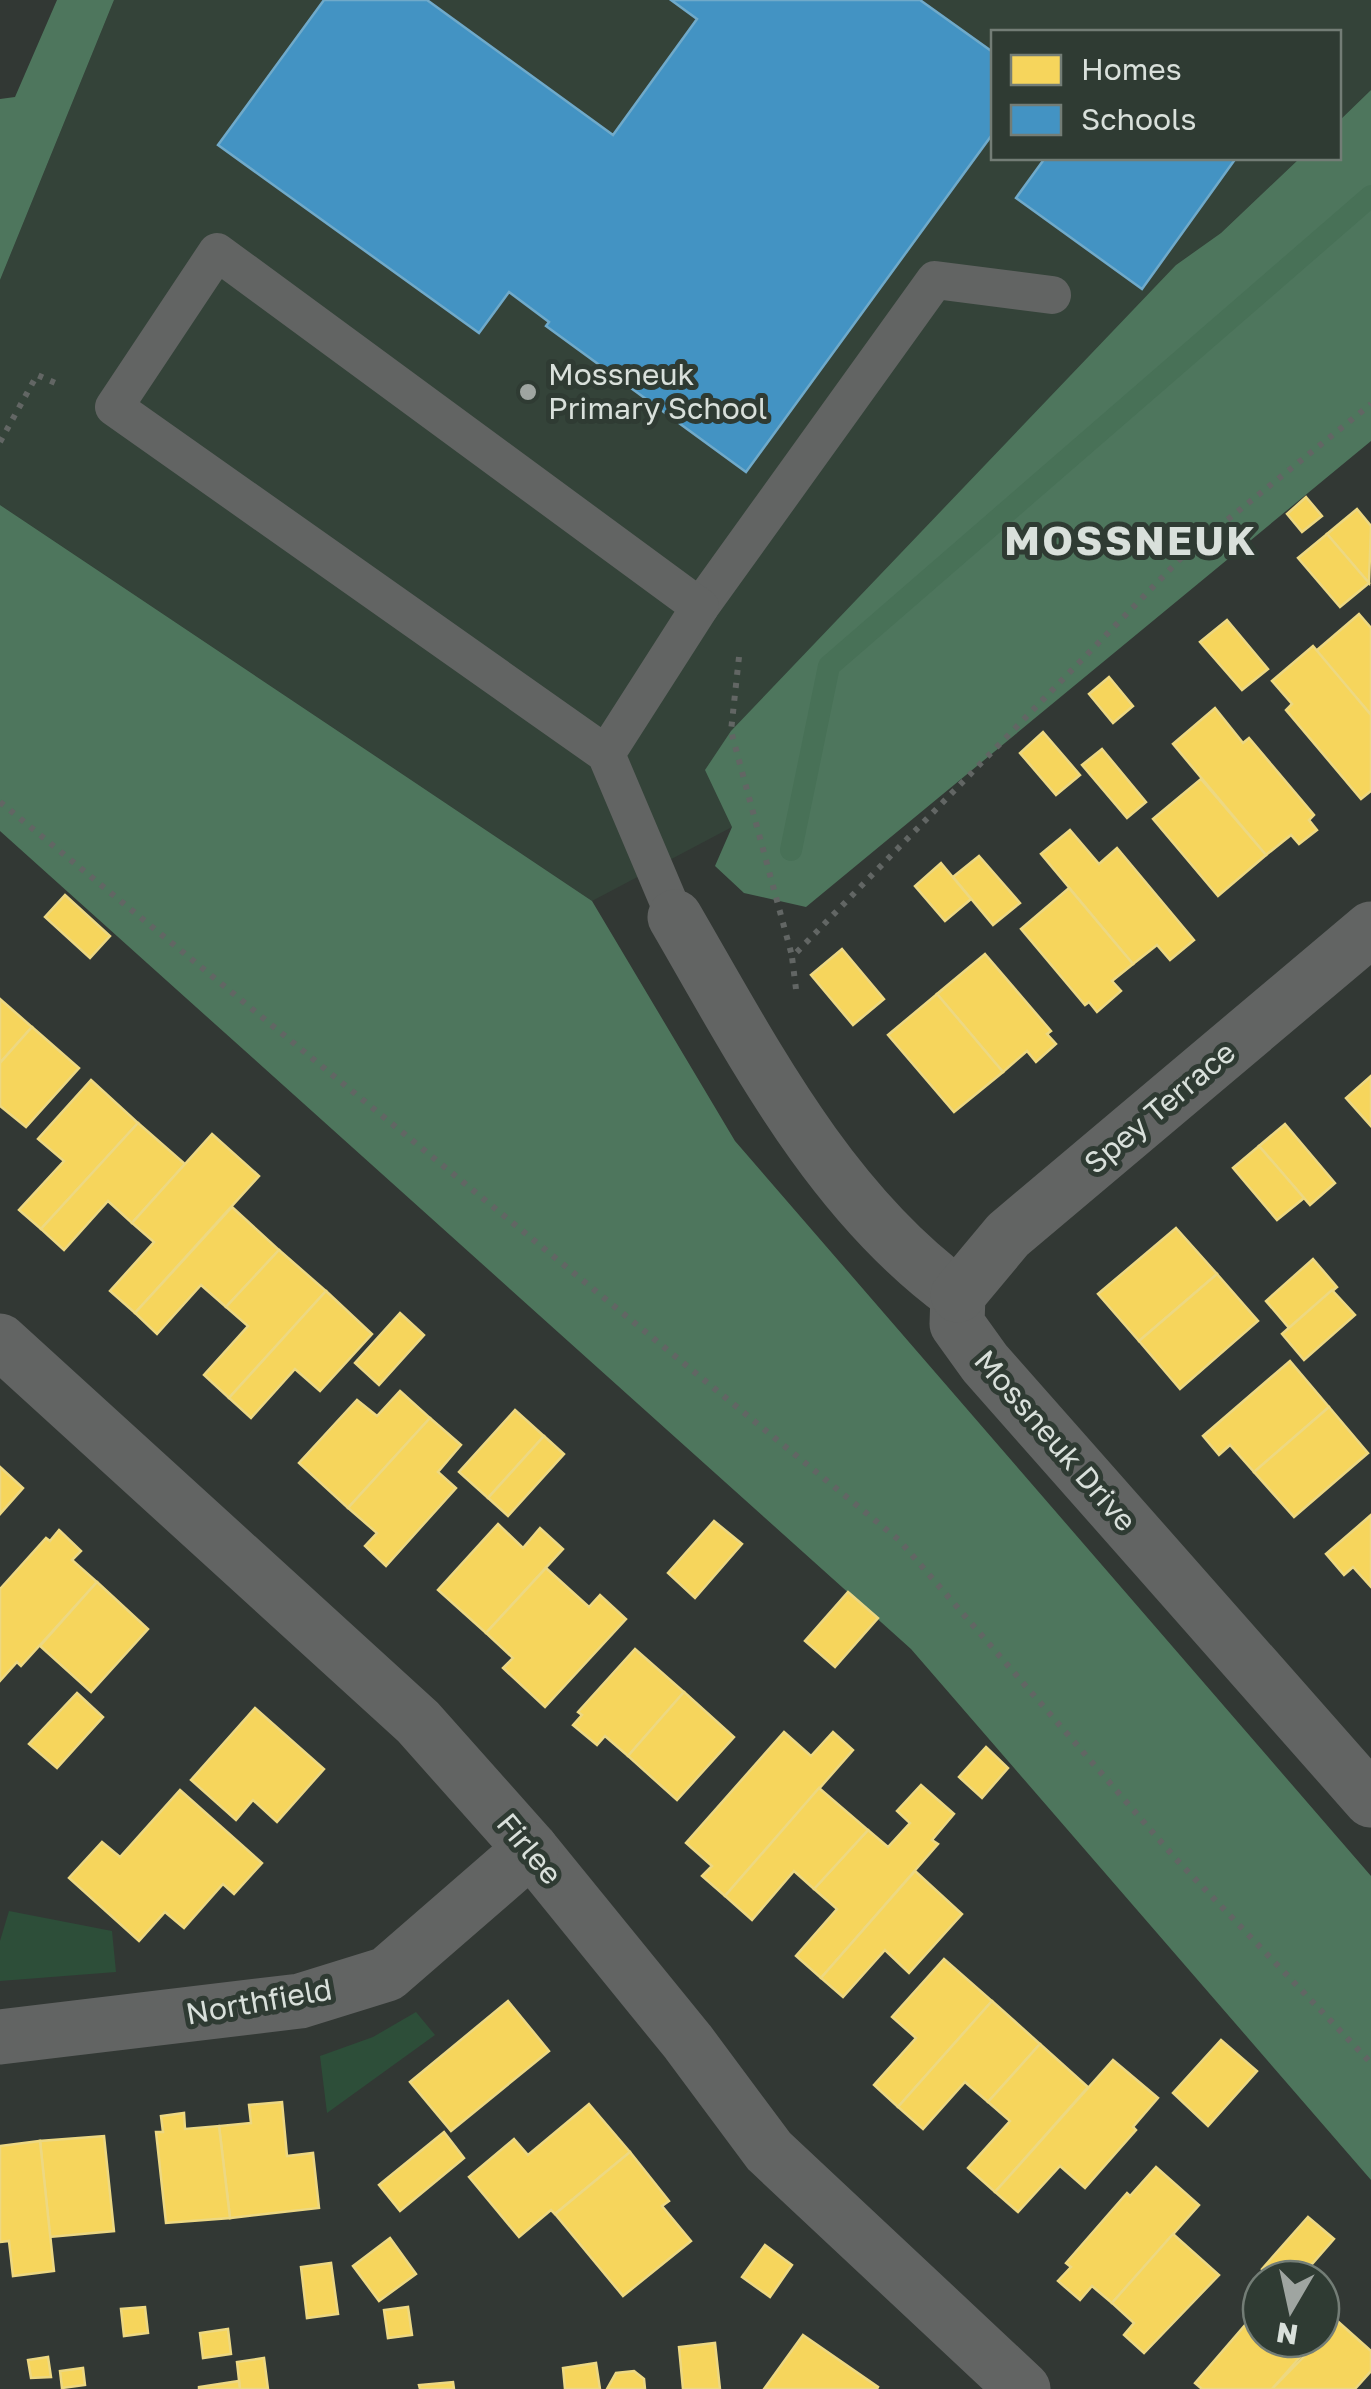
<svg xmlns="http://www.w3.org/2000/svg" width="1371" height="2389" viewBox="0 0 1371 2389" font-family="'Golos Text',sans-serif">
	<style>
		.built { fill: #344339 }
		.green { fill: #2d4e39 }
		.forest { fill: #4e765d }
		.homes { fill: #f6d55c; stroke: #edd882; stroke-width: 2.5 }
		.schools { fill: #4393c3; stroke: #70aaca; stroke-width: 2.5 }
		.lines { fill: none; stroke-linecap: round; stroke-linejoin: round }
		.stream { stroke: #487157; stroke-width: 22 }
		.path { stroke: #626664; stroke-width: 6; stroke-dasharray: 5 8; stroke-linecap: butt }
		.lane { stroke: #626463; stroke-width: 38 }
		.street { stroke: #626463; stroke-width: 55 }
		.poi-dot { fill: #9fa5a1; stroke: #2f3b33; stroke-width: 4 }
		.labels { text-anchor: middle; stroke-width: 10; stroke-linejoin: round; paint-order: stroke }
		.poi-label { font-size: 30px; fill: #d9e0db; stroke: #2f3b33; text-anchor: start }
		.street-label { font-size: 30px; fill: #d9e0db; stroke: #2f3b33 }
		.district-label { font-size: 40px; font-weight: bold; letter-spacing: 2.5px; fill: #d9e0db; stroke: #2f3b33 }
	</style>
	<rect width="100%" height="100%" fill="#323834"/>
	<path class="built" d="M114 0H1371V90L1339 121 1338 32H994V158H1300L1221 233 1176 265 732 827 592 901 0 505V280Z"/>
	<g class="green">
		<path d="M9 1911 112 1931 116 1972 0 1981V1941Z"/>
		<path d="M416 2012 435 2035 327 2113 320 2056 373 2037Z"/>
	</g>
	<g class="forest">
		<path d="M57 0H114L0 280V99L15 97Z"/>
		<path d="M1371 90V441L806 907 744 893 715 866 732 827 705 770 731 731 1176 265 1221 233 1300 158H1338L1339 121Z"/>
		<path d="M0 505 592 901 735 1141 1371 1876V2180L911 1649 0 831Z"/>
	</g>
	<g class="homes">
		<path d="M1306 497 1322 516 1302 532 1287 514Z"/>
		<path d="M1357 509 1371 526 1369 583 1327 534Z"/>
		<path d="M1327 534 1369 583 1340 607 1298 558Z"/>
		<path d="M1359 614 1371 628V715L1316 651Z"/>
		<path d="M1227 620 1268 669 1242 690 1200 642Z"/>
		<path d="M1313 646 1371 715V791L1361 799 1286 710 1292 704 1272 681Z"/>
		<path d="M1109 677 1133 706 1113 723 1089 694Z"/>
		<path d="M1215 708 1243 743 1249 738 1314 815 1309 820 1317 830 1299 844 1291 835 1266 855 1173 744Z"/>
		<path d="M1043 732 1080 775 1056 795 1020 753Z"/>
		<path d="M1102 749 1146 802 1127 818 1082 765Z"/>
		<path d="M1201 779 1266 855 1218 896 1153 819Z"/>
		<path d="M1070 830 1099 864 1117 848 1194 940 1170 960 1157 945 1133 964 1041 854Z"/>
		<path d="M979 856 1020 903 993 925 953 877Z"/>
		<path d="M941 863 971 899 945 921 915 886Z"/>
		<path d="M1069 888 1133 964 1112 981 1121 991 1097 1012 1089 1002 1085 1005 1021 929Z"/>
		<path d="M65 895 110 936 90 958 45 917Z"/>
		<path d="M842 949 884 999 853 1025 811 975Z"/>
		<path d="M985 954 1051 1031 1047 1034 1056 1044 1036 1062 1027 1051 1003 1072 937 994Z"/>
		<path d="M937 994 1003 1072 954 1112 888 1035Z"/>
		<path d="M0 999 32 1027 0 1063Z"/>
		<path d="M32 1027 79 1068 26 1127 0 1106V1063Z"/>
		<path d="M1371 1076V1126L1346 1098Z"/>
		<path d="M91 1080 138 1123 41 1229 19 1210 64 1161 38 1139Z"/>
		<path d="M138 1123 185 1164 132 1223 108 1201 64 1250 41 1229Z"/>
		<path d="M1285 1124 1335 1183 1310 1205 1259 1146Z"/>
		<path d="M212 1134 259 1176 135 1313 110 1291 154 1242 132 1223Z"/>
		<path d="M1259 1146 1304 1198 1277 1220 1233 1168Z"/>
		<path d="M232 1207 279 1250 226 1307 201 1285 157 1334 135 1313Z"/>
		<path d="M1176 1228 1217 1274 1139 1341 1098 1294Z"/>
		<path d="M279 1250 326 1291 229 1398 204 1375 248 1326 226 1307Z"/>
		<path d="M1313 1259 1337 1287 1289 1328 1266 1301Z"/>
		<path d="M1217 1274 1258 1321 1180 1389 1139 1341Z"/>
		<path d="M1332 1290 1355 1315 1304 1360 1282 1334Z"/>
		<path d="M326 1291 372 1334 320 1391 295 1369 251 1418 229 1398Z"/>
		<path d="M400 1313 424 1335 379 1385 355 1363Z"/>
		<path d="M1290 1361 1329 1407 1254 1472 1230 1445 1219 1455 1203 1436Z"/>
		<path d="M400 1391 430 1418 348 1508 299 1463 357 1400 377 1416Z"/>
		<path d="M1329 1407 1368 1453 1294 1517 1254 1472Z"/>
		<path d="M515 1410 544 1436 488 1498 459 1472Z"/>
		<path d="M430 1418 461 1445 438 1472 456 1488 386 1566 365 1546 377 1533 348 1508Z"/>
		<path d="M544 1436 564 1454 508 1516 488 1498Z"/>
		<path d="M0 1467 23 1488 0 1514Z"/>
		<path d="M1371 1515V1587L1353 1567 1344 1575 1326 1554Z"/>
		<path d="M714 1521 742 1544 695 1598 668 1573Z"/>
		<path d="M498 1524 523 1548 540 1528 563 1549 486 1633 438 1590Z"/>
		<path d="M59 1530 81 1551 72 1560 97 1582 21 1666 17 1662 0 1681V1589L46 1538 50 1541Z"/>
		<path d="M546 1568 589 1607 600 1595 626 1619 545 1707 503 1668 513 1658 486 1633Z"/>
		<path d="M97 1582 148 1629 91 1692 40 1646Z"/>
		<path d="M848 1592 878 1618 835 1667 805 1641Z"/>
		<path d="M635 1649 684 1692 628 1756 605 1736 597 1745 573 1725 582 1715 578 1712Z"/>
		<path d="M684 1692 734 1737 677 1800 628 1756Z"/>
		<path d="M77 1693 103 1717 57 1768 29 1744Z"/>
		<path d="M255 1708 324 1769 277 1822 253 1800 236 1820 191 1780Z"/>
		<path d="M784 1732 811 1756 833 1732 853 1750 725 1896 702 1876 712 1866 686 1843Z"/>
		<path d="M986 1747 1008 1768 982 1798 959 1777Z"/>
		<path d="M921 1785 954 1814 932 1840 938 1844 821 1978 796 1956 837 1909 814 1889 868 1830 888 1847 910 1823 897 1811Z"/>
		<path d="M819 1788 868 1830 814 1889 794 1871 752 1920 725 1896Z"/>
		<path d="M180 1790 262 1863 234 1894 223 1884 184 1928 165 1912 139 1941 69 1878 102 1842 120 1857Z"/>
		<path d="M915 1871 962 1914 909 1973 885 1950 843 1997 821 1978Z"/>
		<path d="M944 1959 992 2001 898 2107 874 2085 916 2038 892 2017Z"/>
		<path d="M508 2001 549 2051 451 2131 410 2082Z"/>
		<path d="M992 2001 1040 2044 988 2102 965 2082 923 2129 898 2107Z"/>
		<path d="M1221 2040 1257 2071 1208 2126 1173 2093Z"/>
		<path d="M1040 2044 1088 2087 995 2192 968 2168 1010 2121 988 2102Z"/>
		<path d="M1113 2060 1158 2098 1133 2127 1136 2130 1085 2188 1060 2166 1018 2212 995 2192Z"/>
		<path d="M282 2102 287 2156 313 2153 319 2208 230 2218 219 2126 251 2123 249 2105Z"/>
		<path d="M589 2104 630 2152 555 2214 551 2210 519 2237 469 2177 514 2139 528 2155Z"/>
		<path d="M184 2113 185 2129 219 2126 230 2218 166 2223 156 2132H163L161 2116Z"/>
		<path d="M444 2132 464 2158 400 2211 379 2185Z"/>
		<path d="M104 2136 114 2231 50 2237 40 2141Z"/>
		<path d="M40 2141 54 2271 13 2276 9 2241 0 2242V2146Z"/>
		<path d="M630 2152 669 2201 662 2206 691 2241 623 2296 555 2214Z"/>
		<path d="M1156 2167 1199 2205 1112 2303 1092 2286 1080 2300 1058 2281 1071 2267 1066 2263 1127 2193 1130 2196Z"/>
		<path d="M1308 2217 1334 2239 1299 2279H1274L1262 2269Z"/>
		<path d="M1173 2234 1219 2275 1144 2353 1124 2335 1134 2323 1112 2303Z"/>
		<path d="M390 2238 416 2274 379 2301 353 2266Z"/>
		<path d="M765 2245 792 2265 770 2297 742 2277Z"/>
		<path d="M331 2263 338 2314 307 2318 301 2267Z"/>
		<path d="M145 2307 148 2333 124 2336 121 2309Z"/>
		<path d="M408 2307 412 2335 388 2338 384 2310Z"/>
		<path d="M1258 2310 1261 2339H1316L1272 2389H1202L1195 2383Z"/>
		<path d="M1334 2318 1371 2351V2371L1355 2389H1272L1321 2339Z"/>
		<path d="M228 2329 231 2354 203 2358 200 2333Z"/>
		<path d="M803 2335 878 2387 877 2389H764Z"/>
		<path d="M715 2343 720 2389H683L679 2347Z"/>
		<path d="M48 2357 51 2377 31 2378 28 2360Z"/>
		<path d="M264 2358 268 2389H240L237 2362Z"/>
		<path d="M596 2363 600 2389H565L563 2368Z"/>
		<path d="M83 2368 85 2385 62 2388 60 2371Z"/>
		<path d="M634 2371 644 2379 645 2389H607L616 2373Z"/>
		<path d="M239 2381 240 2389H199V2387Z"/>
		<path d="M453 2382 454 2389H420L419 2385Z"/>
	</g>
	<g class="schools">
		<path d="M324 0H427L613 135 697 19 671 0H920L994 53V132L746 472 546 326 549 322 509 292 479 333 218 145Z"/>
		<path d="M1045 158H1236L1142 289 1016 198Z"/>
	</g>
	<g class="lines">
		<path class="stream" d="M791 850 829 666 1371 196"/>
		<g class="path">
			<path d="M0 442 37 375 62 386"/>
			<path d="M739 657 731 731 792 956"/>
			<path d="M0 802 899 1540 1175 1858 1371 2063"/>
			<path d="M796 989 792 957 1185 554 1371 404"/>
		</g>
		<g class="lane">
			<path d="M700 607 935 280 1052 295"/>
			<path d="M606 754 700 607 217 252 114 407 606 754 675 917"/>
		</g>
		<g class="street">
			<path d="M675 917C754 1053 829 1201 958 1295L957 1324 985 1363 1371 1800"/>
			<path d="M958 1295 1008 1235 1371 929"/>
			<path d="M0 1341 418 1722 531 1849 688 2042 769 2151 1023 2389"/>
			<path d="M0 2037 300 2001 387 1974 531 1849"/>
		</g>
	</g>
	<circle class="poi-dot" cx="528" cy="392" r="10"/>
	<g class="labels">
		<g class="poi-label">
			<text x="548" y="385">Mossneuk<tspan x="548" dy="34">Primary School</tspan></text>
		</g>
		<g class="street-label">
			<text transform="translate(1160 1108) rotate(-40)" y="10">Spey Terrace</text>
			<text transform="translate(1055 1441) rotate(49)" y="10">Mossneuk Drive</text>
			<text transform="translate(529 1849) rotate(50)" y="10">Firlee</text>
			<text transform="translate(259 2002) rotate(-10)" y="10">Northfield</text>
		</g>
		<g class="district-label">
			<text x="1131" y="555">MOSSNEUK</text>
		</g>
	</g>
	<rect x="991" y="30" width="350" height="130" fill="#2f3b33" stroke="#737d76" stroke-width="2.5"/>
	<rect x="1011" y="55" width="50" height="30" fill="#f6d55c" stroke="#737d76" stroke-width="2.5"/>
	<text x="1081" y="80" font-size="30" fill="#d9e0db">Homes</text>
	<rect x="1011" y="105" width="50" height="30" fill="#4393c3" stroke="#737d76" stroke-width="2.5"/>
	<text x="1081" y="130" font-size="30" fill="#d9e0db">Schools</text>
	<g transform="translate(1291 2309) rotate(189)"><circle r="48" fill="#2f3b33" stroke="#737d76" stroke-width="2.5"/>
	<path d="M0-8L18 38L0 25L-18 38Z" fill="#9fa5a1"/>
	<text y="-15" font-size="28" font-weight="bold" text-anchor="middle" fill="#d9e0db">N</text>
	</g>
</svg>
